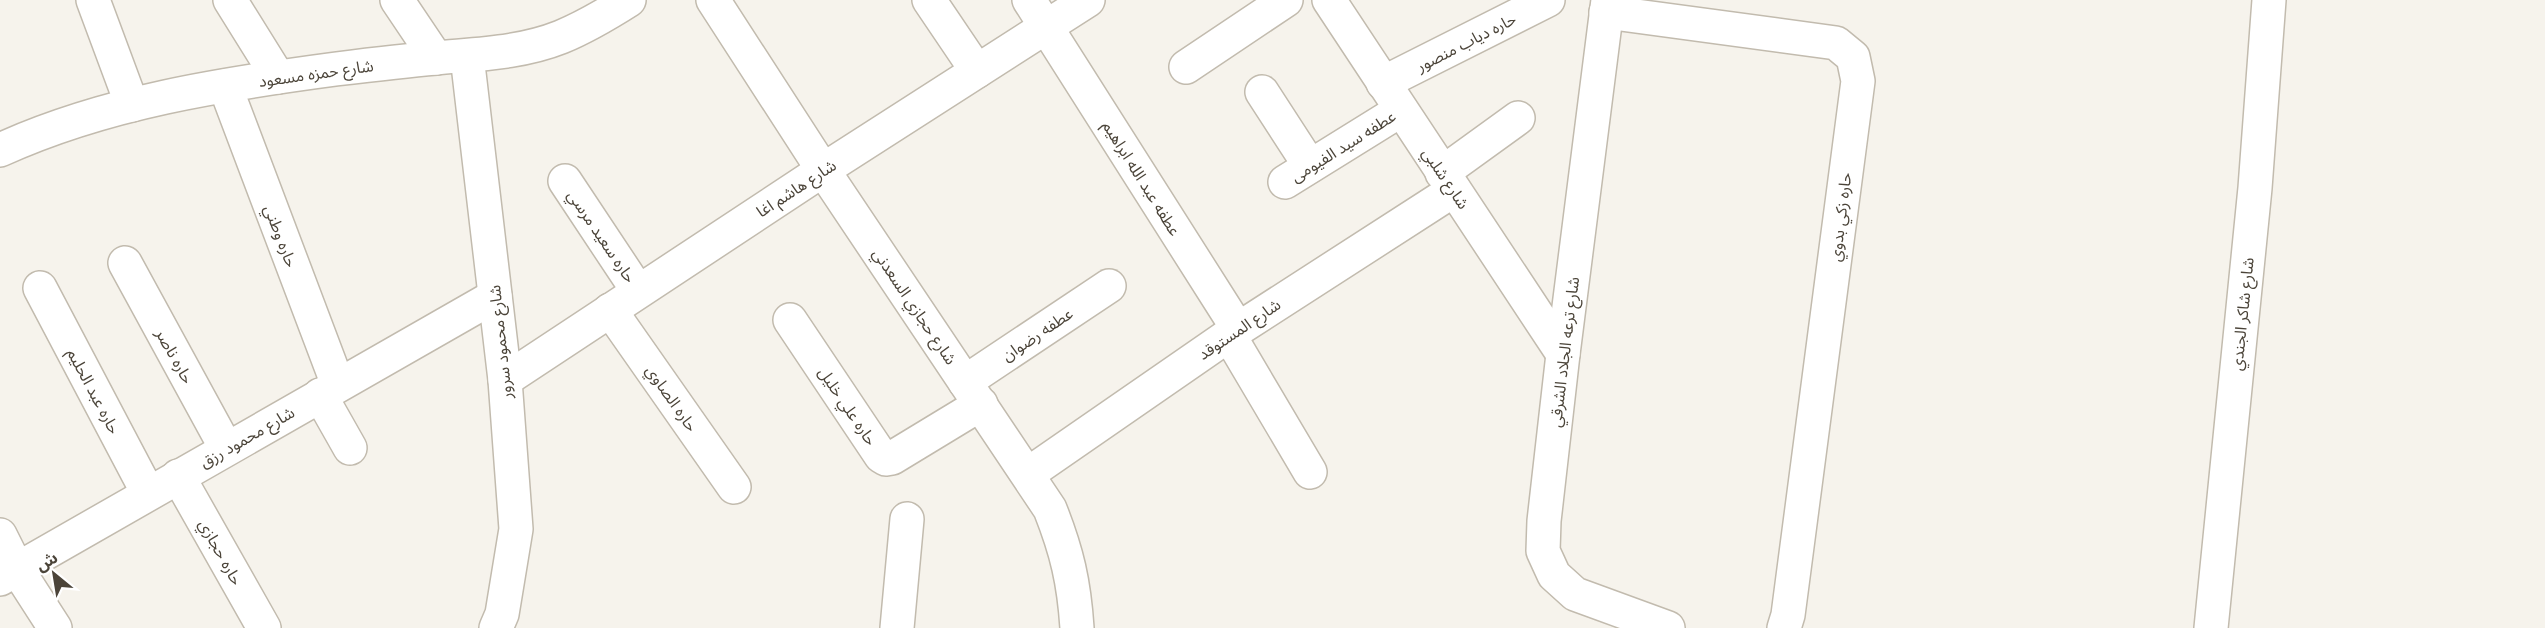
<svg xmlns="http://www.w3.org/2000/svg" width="2545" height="628" viewBox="0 0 2545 628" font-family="Lato,'Noto Sans Arabic',sans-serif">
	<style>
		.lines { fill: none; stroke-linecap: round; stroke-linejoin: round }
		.minor-casing { stroke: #c2bbae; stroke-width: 36 }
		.minor { stroke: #fff; stroke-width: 33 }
		.labels { text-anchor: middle; stroke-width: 5; stroke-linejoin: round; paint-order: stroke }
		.street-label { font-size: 16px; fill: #4b4439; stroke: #fff }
	</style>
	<rect width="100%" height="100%" fill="#f6f3ec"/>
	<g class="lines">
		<g class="minor-casing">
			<g id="minor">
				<path d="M93 0 132 105"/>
				<path d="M230 0 278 77"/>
				<path d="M397 0 436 58"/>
				<path d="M713 0 823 170 1050 509C1067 552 1074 582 1077 628"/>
				<path d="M929 0 977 71"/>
				<path d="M1029 0 1238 329"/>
				<path d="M1329 0 1563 354"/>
				<path d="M1608 0 1563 354 1544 521 1543 551 1554 575 1575 594 1668 628"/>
				<path d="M1606 12 1836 43 1853 57 1858 81 1788 615 1784 628"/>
				<path d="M467 56 505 380 516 529 502 614 496 628"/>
				<path d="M1186 67 1286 0"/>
				<path d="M1383 83 1548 0"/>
				<path d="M225 86 338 385"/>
				<path d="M1262 92 1310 166"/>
				<path d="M0 150C105 102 223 84 336 69 369 65 402 61 436 58 478 54 521 53 561 37 585 27 607 14 629 0"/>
				<path d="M1442 173 1518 118"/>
				<path d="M565 181 638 291"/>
				<path d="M1285 182 1401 110"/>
				<path d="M125 263 226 448"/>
				<path d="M40 288 148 493"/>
				<path d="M610 310 734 487"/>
				<path d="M790 320 881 456 886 459 892 458 981 404"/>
				<path d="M1229 335 1310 472"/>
				<path d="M505 380 823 170 1088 0"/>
				<path d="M965 382 1109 286"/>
				<path d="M320 395 350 448"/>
				<path d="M1028 474 1229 335 1454 190"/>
				<path d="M178 476 264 628"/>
				<path d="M0 535 17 569 55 628"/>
				<path d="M0 579 495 296"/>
				<path d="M897 628 907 519"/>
				<path d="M2211 628 2255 188 2269 0"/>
			</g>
		</g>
		<use href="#minor" class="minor"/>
	</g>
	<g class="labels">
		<g class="street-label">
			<text transform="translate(1466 42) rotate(-27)" y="6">حاره دياب منصور</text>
			<text transform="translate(316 73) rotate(-8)" y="6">شارع حمزه مسعود</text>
			<text transform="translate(1343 146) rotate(-32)" y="6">عطفه سيد الفيومى</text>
			<text transform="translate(1142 178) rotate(58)" y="6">عطفه عبد الله ابراهيم</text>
			<text transform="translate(1446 178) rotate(56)" y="6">شارع شلبي</text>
			<text transform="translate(796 188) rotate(-33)" y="6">شارع هاشم اغا</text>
			<text transform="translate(1840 217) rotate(-83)" y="6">حاره زكي بدوي</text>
			<text transform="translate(281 236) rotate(69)" y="6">حاره وطني</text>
			<text transform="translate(602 236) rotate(56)" y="6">حاره سعيد مرسي</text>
			<text transform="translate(915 306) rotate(56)" y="6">شارع حجازي السعدني</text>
			<text transform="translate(2242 314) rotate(-84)" y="6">شارع شاكر الجندي</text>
			<text transform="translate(1239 329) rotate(-34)" y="6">شارع المستوقد</text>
			<text transform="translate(1037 334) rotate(-34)" y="6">عطفه رضوان</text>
			<text transform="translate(500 342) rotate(-96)" y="6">شارع محمود سرور</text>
			<text transform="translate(1564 352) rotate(-83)" y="6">شارع ترعه الجلاد الشرقي</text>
			<text transform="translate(175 356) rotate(61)" y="6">حاره ناصر</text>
			<text transform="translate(94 391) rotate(62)" y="6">حاره عبد الحليم</text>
			<text transform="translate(672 398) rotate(55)" y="6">حاره الصاوي</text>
			<text transform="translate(848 406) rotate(56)" y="6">حاره علي خليل</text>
			<text transform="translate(247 437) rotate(-30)" y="6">شارع محمود رزق</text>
			<text transform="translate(221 552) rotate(61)" y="6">حاره حجازي</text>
		</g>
	</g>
	<g transform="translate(54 574) rotate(330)" stroke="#ffffff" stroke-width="4.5" paint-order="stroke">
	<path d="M0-4.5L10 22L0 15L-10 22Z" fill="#4b4439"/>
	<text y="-9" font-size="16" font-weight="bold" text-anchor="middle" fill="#4b4439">ش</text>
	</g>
</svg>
